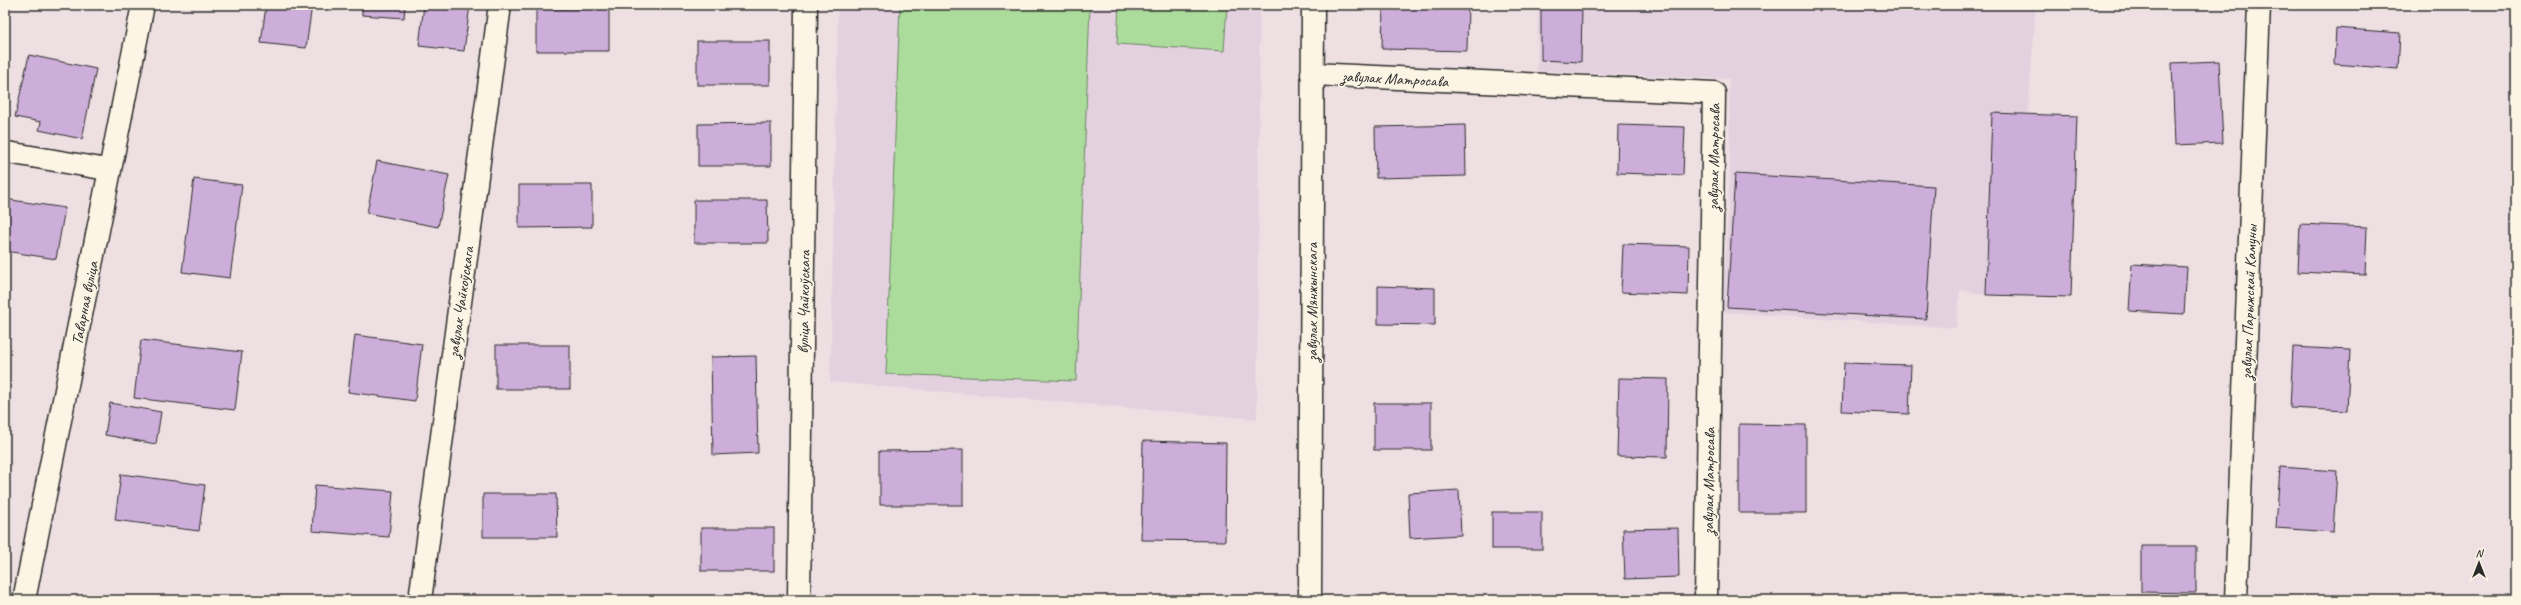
<svg xmlns="http://www.w3.org/2000/svg" width="2521" height="605" viewBox="0 0 2521 605" font-family="Caveat,sans-serif">
	<style>
		.built { fill: #e4d1e0 }
		.green { fill: #acdc9c; stroke: #6c8464 }
		.building { fill: #cdaeda; stroke: #2b2b2b }
		.lines { fill: none; stroke-linecap: round; stroke-linejoin: round }
		.lane-casing { stroke: #2b2b2b; stroke-width: 24 }
		.street-casing { stroke: #2b2b2b; stroke-width: 25 }
		.lane { stroke: #fcf5e5; stroke-width: 21 }
		.street { stroke: #fcf5e5; stroke-width: 22 }
		.labels { text-anchor: middle; stroke-width: 3.5; stroke-linejoin: round; paint-order: stroke }
		.street-label { font-size: 16px; fill: #2b2b2b; stroke: #fcf5e5 }
	</style>
	<rect width="100%" height="100%" fill="#eee0e2"/>
	<filter id="ink" filterUnits="userSpaceOnUse"><feTurbulence type="fractalNoise" baseFrequency=".025" numOctaves="2"/><feDisplacementMap in="SourceGraphic" scale="8" xChannelSelector="R" yChannelSelector="G"/><feConvolveMatrix kernelMatrix="1 2 1 2 8 2 1 2 1" color-interpolation-filters="sRGB"/></filter>
	<g filter="url(#ink)">
		<g class="built">
			<path d="M838 5H1260L1257 419 830 382Z"/>
			<path d="M1538 5H2036L2028 114 2077 116 2071 297 1986 295 1960 290 1956 328 1723 312 1730 167 1729 79 1537 71Z"/>
		</g>
		<g class="green">
			<path d="M900 5H1090L1076 381 886 374Z"/>
			<path d="M1119 5H1227L1224 51 1117 44Z"/>
		</g>
		<g class="building">
			<path d="M266 5H312L306 48 261 43Z"/>
			<path d="M362 5H405L404 18 362 15Z"/>
			<path d="M424 5H470L464 51 419 46Z"/>
			<path d="M1383 5H1468L1467 51 1382 49Z"/>
			<path d="M1541 5H1582L1581 62 1541 60Z"/>
			<path d="M609 8V51H536V9Z"/>
			<path d="M2336 28 2400 33 2398 69 2334 64Z"/>
			<rect x="697" y="41" width="73" height="44"/>
			<path d="M29 55 96 69 82 139 39 130 41 122 15 117Z"/>
			<path d="M2219 61 2223 143 2175 145 2172 63Z"/>
			<path d="M1992 113 2077 116 2071 297 1986 295Z"/>
			<path d="M771 123V166H698V124Z"/>
			<path d="M1465 125 1466 176 1376 178 1375 127Z"/>
			<path d="M1618 125 1685 127 1683 175 1617 173Z"/>
			<path d="M377 161 449 175 438 227 367 213Z"/>
			<path d="M1735 174 1934 186 1926 319 1727 307Z"/>
			<path d="M194 179 242 185 230 278 182 272Z"/>
			<path d="M519 185H592V227L519 228Z"/>
			<path d="M5 199 65 208 56 259 5 251Z"/>
			<path d="M694 200H767L768 243H694Z"/>
			<path d="M2300 224 2367 227 2365 275 2298 272Z"/>
			<path d="M1623 244 1689 246 1688 295 1621 292Z"/>
			<path d="M2132 264 2187 267 2184 314 2129 311Z"/>
			<path d="M1378 286 1435 288V325L1378 324Z"/>
			<path d="M355 335 422 344 415 401 348 392Z"/>
			<path d="M141 340 242 352 235 410 134 398Z"/>
			<rect x="496" y="345" width="74" height="44"/>
			<path d="M2293 347 2350 350 2347 411 2290 408Z"/>
			<path d="M756 356 758 453 713 455 711 357Z"/>
			<path d="M1844 363 1911 365 1909 414 1842 411Z"/>
			<path d="M1619 378 1668 379 1667 457 1617 456Z"/>
			<path d="M110 403 161 412 156 444 105 435Z"/>
			<rect x="1374" y="403" width="57" height="47"/>
			<path d="M1739 424 1806 425V513H1739Z"/>
			<path d="M1143 441 1226 443 1225 541 1141 540Z"/>
			<path d="M963 450V505H880V451Z"/>
			<path d="M2280 467 2337 471 2333 532 2276 528Z"/>
			<path d="M121 474 205 485 199 531 115 520Z"/>
			<path d="M315 485 393 491 389 537 312 531Z"/>
			<path d="M1459 490 1461 535 1410 538 1408 493Z"/>
			<path d="M483 494H556L557 537H483Z"/>
			<rect x="1492" y="512" width="50" height="37"/>
			<rect x="701" y="528" width="73" height="43"/>
			<path d="M1678 528 1679 577 1625 579 1623 529Z"/>
			<path d="M2141 546H2196V593L2141 592Z"/>
		</g>
		<g class="lines">
			<g class="lane-casing">
				<path id="lane" d="M5 152 110 170"/>
			</g>
			<g class="street-casing">
				<g id="street">
					<path d="M1312 74 1714 93 1706 600"/>
					<path d="M24 600 143 5"/>
					<path d="M420 600 500 5"/>
					<path d="M799 600 806 5"/>
					<path d="M1310 600 1313 5"/>
					<path d="M2236 600 2259 5"/>
				</g>
			</g>
			<use href="#lane" class="lane"/>
			<use href="#street" class="street"/>
		</g>
	</g>
	<g class="labels">
		<g class="street-label">
			<text transform="translate(1395 78) rotate(3)" y="6">завулак Матросава</text>
			<text transform="translate(1713 157) rotate(-89)" y="6">завулак Матросава</text>
			<text transform="translate(460 302) rotate(-82)" y="6">завулак Чайкоўскага</text>
			<text transform="translate(803 302) rotate(-89)" y="6">вуліца Чайкоўскага</text>
			<text transform="translate(1311 302) rotate(-90)" y="6">завулак Мянжынскага</text>
			<text transform="translate(2248 302) rotate(-88)" y="6">завулак Парыжскай Камуны</text>
			<text transform="translate(84 303) rotate(-79)" y="6">Таварная вуліца</text>
			<text transform="translate(1708 481) rotate(-89)" y="6">завулак Матросава</text>
		</g>
	</g>
	<rect width="2521" height="605" fill="none" stroke="#fcf5e5" stroke-width="20"/>
	<rect x="10" y="10" width="2501" height="585" fill="none" stroke="#2b2b2b" stroke-width="1.5" filter="url(#ink)"/>
	<g transform="translate(2479 563)" stroke="#fcf5e5" stroke-width="3" paint-order="stroke">
	<path d="M0-3L7 15L0 10L-7 15Z" fill="#2b2b2b"/>
	<text y="-6" font-size="11" font-weight="bold" text-anchor="middle" fill="#2b2b2b">N</text>
	</g>
</svg>
